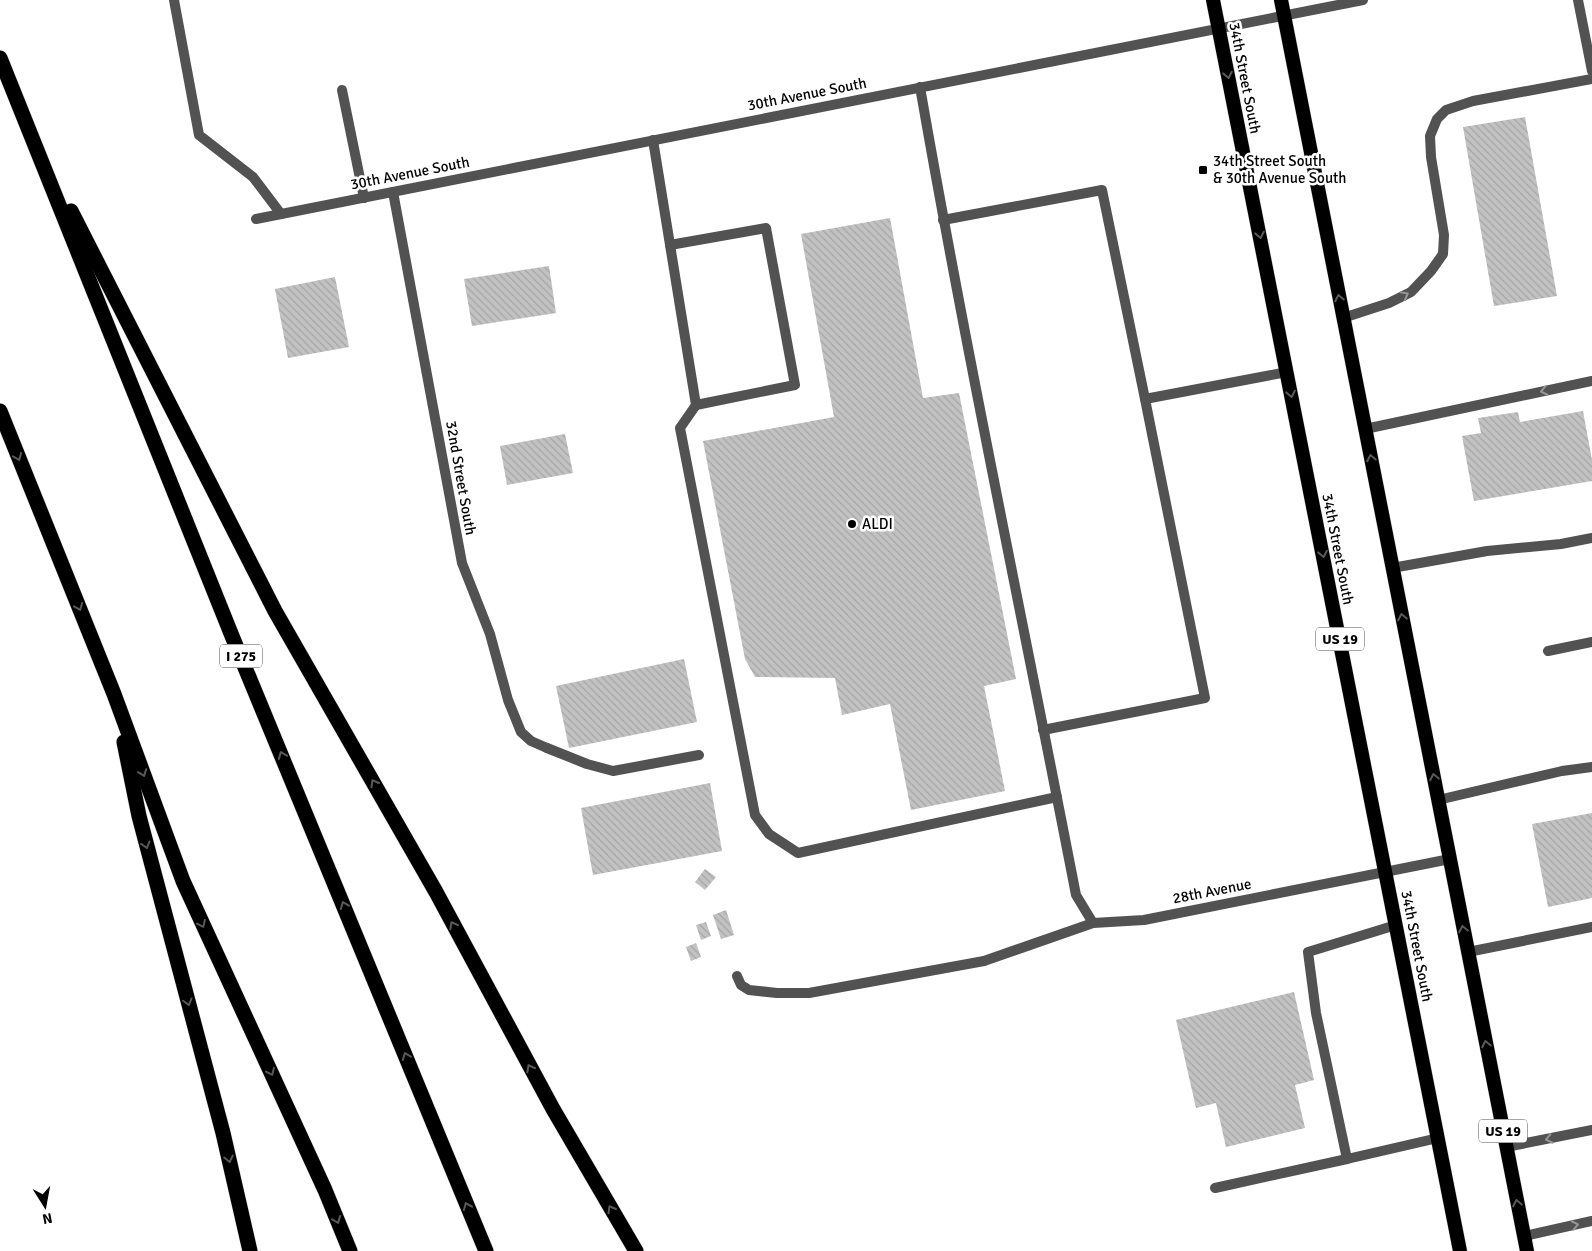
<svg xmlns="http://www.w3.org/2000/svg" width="1592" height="1251" viewBox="0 0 1592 1251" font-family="Signika,sans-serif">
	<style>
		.building { fill: url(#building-back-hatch) }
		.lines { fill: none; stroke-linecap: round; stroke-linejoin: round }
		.trunk-casing { stroke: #dbdbdb; stroke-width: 15 }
		.motorway-casing { stroke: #dbdbdb; stroke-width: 16 }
		.service { stroke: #525252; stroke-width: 10 }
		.minor { stroke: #525252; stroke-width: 10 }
		.trunk { stroke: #000; stroke-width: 14 }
		.motorway { stroke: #000; stroke-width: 15 }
		.oneway { stroke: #595959 }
		.oneway2 { stroke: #979797 }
		.poi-dot { fill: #000; stroke: #fff; stroke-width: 2 }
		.labels { text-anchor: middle; stroke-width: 5; stroke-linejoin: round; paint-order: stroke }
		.shield { fill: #fff; stroke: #4c4c4c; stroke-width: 1 }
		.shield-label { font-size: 14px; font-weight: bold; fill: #000 }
		.street-label { font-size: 15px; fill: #000; stroke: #fff }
		.poi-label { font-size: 15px; fill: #000; stroke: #fff; text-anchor: start }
	</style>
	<defs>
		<pattern id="building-back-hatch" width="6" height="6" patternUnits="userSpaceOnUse" patternTransform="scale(1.25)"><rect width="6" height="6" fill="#c2c2c2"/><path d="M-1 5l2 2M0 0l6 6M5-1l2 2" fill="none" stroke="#a5a5a5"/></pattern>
	</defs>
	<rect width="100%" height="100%" fill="#fff"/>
	<g class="building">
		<path d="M1525 117 1557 296 1494 306 1463 127Z"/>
		<path d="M890 218 923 398 959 393 1016 679 984 686 1005 791 911 810 890 704 842 715 835 678 755 677 745 659 703 441 834 417 801 234Z"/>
		<path d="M549 266 556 313 472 326 464 279Z"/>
		<path d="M335 277 349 347 288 358 275 289Z"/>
		<path d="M1583 411 1592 460V481L1474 501 1462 436 1481 433 1478 418 1518 412 1520 422Z"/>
		<path d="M565 434 573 473 507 485 500 446Z"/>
		<path d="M684 659 697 722 569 748 556 686Z"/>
		<path d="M710 783 722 851 593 875 581 808Z"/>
		<path d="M1592 813V898L1548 907 1532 824Z"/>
		<path d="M705 869 716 877 705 890 695 882Z"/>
		<path d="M726 910 734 935 721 939 713 915Z"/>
		<path d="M706 922 711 936 701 940 696 925Z"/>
		<path d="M696 943 701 957 691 961 686 947Z"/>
		<path d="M1294 992 1314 1080 1295 1085 1305 1128 1226 1147 1216 1103 1196 1108 1176 1020Z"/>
	</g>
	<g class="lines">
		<g class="trunk-casing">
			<g id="trunk">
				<path d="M1213 0 1460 1251"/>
				<path d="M1281 0 1527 1251"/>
			</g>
		</g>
		<g class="motorway-casing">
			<g id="motorway">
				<path d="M0 58 232 636 486 1251"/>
				<path d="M71 211 275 611 436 892 553 1109 636 1251"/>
				<path d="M0 411 114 694 183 881 325 1190 350 1251"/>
				<path d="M124 742 139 816 223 1133 250 1251"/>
			</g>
		</g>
		<g class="service">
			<path d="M174 0 199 135 253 177 281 214"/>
			<path d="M1578 0 1592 71"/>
			<path d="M920 87C967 357 1024 626 1076 895L1093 923"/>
			<path d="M342 90 364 198"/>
			<path d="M653 140 696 405 680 428 755 815 769 834 798 853 1057 797"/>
			<path d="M943 220 1102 190 1145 399"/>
			<path d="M670 245 766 228 795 385 696 405"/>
			<path d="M1343 318 1389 303 1411 292 1431 271 1443 254 1444 235 1431 157 1430 136 1437 119 1446 110 1473 101 1592 79"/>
			<path d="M1365 429 1592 381"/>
			<path d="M1392 568 1487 551 1561 544 1592 538"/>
			<path d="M1548 651 1592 642"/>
			<path d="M1043 730 1205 698 1145 399 1287 372"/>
			<path d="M547 748 587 764 613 771 699 755"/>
			<path d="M1438 800 1562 771 1592 767"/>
			<path d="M1396 925 1308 952 1316 1013 1347 1159 1438 1138"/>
			<path d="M1468 952 1592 927"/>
			<path d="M737 976 741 985 749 990 777 993H809L984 961"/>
			<path d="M1506 1147 1592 1130"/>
			<path d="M1215 1188 1347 1159"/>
			<path d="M1524 1236 1592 1221"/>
		</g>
		<g class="minor">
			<path d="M393 192 462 563 490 634 508 700 521 732 531 741 547 748"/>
			<path d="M256 219 1363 0"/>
			<path d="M984 961 1093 923 1144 920 1450 859"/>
		</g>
		<use href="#trunk" class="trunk"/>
		<use href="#motorway" class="motorway"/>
	</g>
	<defs><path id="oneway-chevron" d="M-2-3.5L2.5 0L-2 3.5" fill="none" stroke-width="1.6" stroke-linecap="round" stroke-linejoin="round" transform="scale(1.25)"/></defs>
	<g class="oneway">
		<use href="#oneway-chevron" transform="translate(1228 75) rotate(79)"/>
		<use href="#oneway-chevron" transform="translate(1260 235) rotate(79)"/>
		<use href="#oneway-chevron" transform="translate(1339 298) rotate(-101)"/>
		<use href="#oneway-chevron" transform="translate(1291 394) rotate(79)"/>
		<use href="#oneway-chevron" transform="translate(18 457) rotate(68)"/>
		<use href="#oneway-chevron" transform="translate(1371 458) rotate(-101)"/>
		<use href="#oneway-chevron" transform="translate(1323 554) rotate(79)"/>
		<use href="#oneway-chevron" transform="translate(79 607) rotate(68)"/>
		<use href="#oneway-chevron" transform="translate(1402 617) rotate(-101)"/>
		<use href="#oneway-chevron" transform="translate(282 755) rotate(-112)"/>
		<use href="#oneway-chevron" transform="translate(143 773) rotate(70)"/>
		<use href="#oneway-chevron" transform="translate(1434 777) rotate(-101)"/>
		<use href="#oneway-chevron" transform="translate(374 783) rotate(-120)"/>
		<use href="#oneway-chevron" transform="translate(146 845) rotate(75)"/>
		<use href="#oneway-chevron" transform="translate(344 905) rotate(-112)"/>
		<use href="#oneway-chevron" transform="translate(202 924) rotate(65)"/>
		<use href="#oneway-chevron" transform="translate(453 925) rotate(-118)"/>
		<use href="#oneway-chevron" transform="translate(1463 929) rotate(-101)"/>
		<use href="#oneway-chevron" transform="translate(188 1002) rotate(75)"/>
		<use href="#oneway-chevron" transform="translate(1486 1044) rotate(-101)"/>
		<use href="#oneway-chevron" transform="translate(406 1056) rotate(-112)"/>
		<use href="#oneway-chevron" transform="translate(530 1068) rotate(-118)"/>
		<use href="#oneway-chevron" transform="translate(271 1072) rotate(65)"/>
		<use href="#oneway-chevron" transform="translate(229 1159) rotate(77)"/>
		<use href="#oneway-chevron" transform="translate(1517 1203) rotate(-101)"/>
		<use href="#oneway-chevron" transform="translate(467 1206) rotate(-112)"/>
		<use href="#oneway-chevron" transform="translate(611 1209) rotate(-120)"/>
		<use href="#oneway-chevron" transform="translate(337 1220) rotate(68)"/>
	</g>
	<g class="oneway2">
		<use href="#oneway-chevron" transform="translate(1405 295) rotate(-29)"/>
		<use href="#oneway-chevron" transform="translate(1544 391) rotate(168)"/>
		<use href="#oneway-chevron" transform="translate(1549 1139) rotate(168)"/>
		<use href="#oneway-chevron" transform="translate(1575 1225) rotate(-12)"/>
	</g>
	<g class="poi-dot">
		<rect x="1198" y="165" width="10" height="10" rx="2.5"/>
		<circle cx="852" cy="524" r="5"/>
	</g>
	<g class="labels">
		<g class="shield">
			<rect x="1316" y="627.5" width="48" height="23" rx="4"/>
			<rect x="220" y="644.5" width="42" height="23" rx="4"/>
			<rect x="1479" y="1119.5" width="48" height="23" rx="4"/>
		</g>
		<g class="shield-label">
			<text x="1340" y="644">US 19</text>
			<text x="241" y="661">I 275</text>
			<text x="1503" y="1136">US 19</text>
		</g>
		<g class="street-label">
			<text transform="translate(1245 78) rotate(79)" y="5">34th Street South</text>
			<text transform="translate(807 94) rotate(-11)" y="5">30th Avenue South</text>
			<text transform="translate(410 173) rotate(-11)" y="5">30th Avenue South</text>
			<text transform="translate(461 478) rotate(80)" y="5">32nd Street South</text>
			<text transform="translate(1338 549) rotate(79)" y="5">34th Street South</text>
			<text transform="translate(1212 891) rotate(-11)" y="5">28th Avenue</text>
			<text transform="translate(1417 946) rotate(79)" y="5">34th Street South</text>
		</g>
		<g class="poi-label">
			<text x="1213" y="166">34th Street South<tspan x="1213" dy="17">&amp; 30th Avenue South</tspan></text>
			<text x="862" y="529">ALDI</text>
		</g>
	</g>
	<g transform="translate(45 1206) rotate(169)" stroke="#ffffff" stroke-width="4" paint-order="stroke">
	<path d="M0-4L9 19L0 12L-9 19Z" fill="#000000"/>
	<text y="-8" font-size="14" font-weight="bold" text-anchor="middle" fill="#000000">N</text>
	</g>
</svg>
